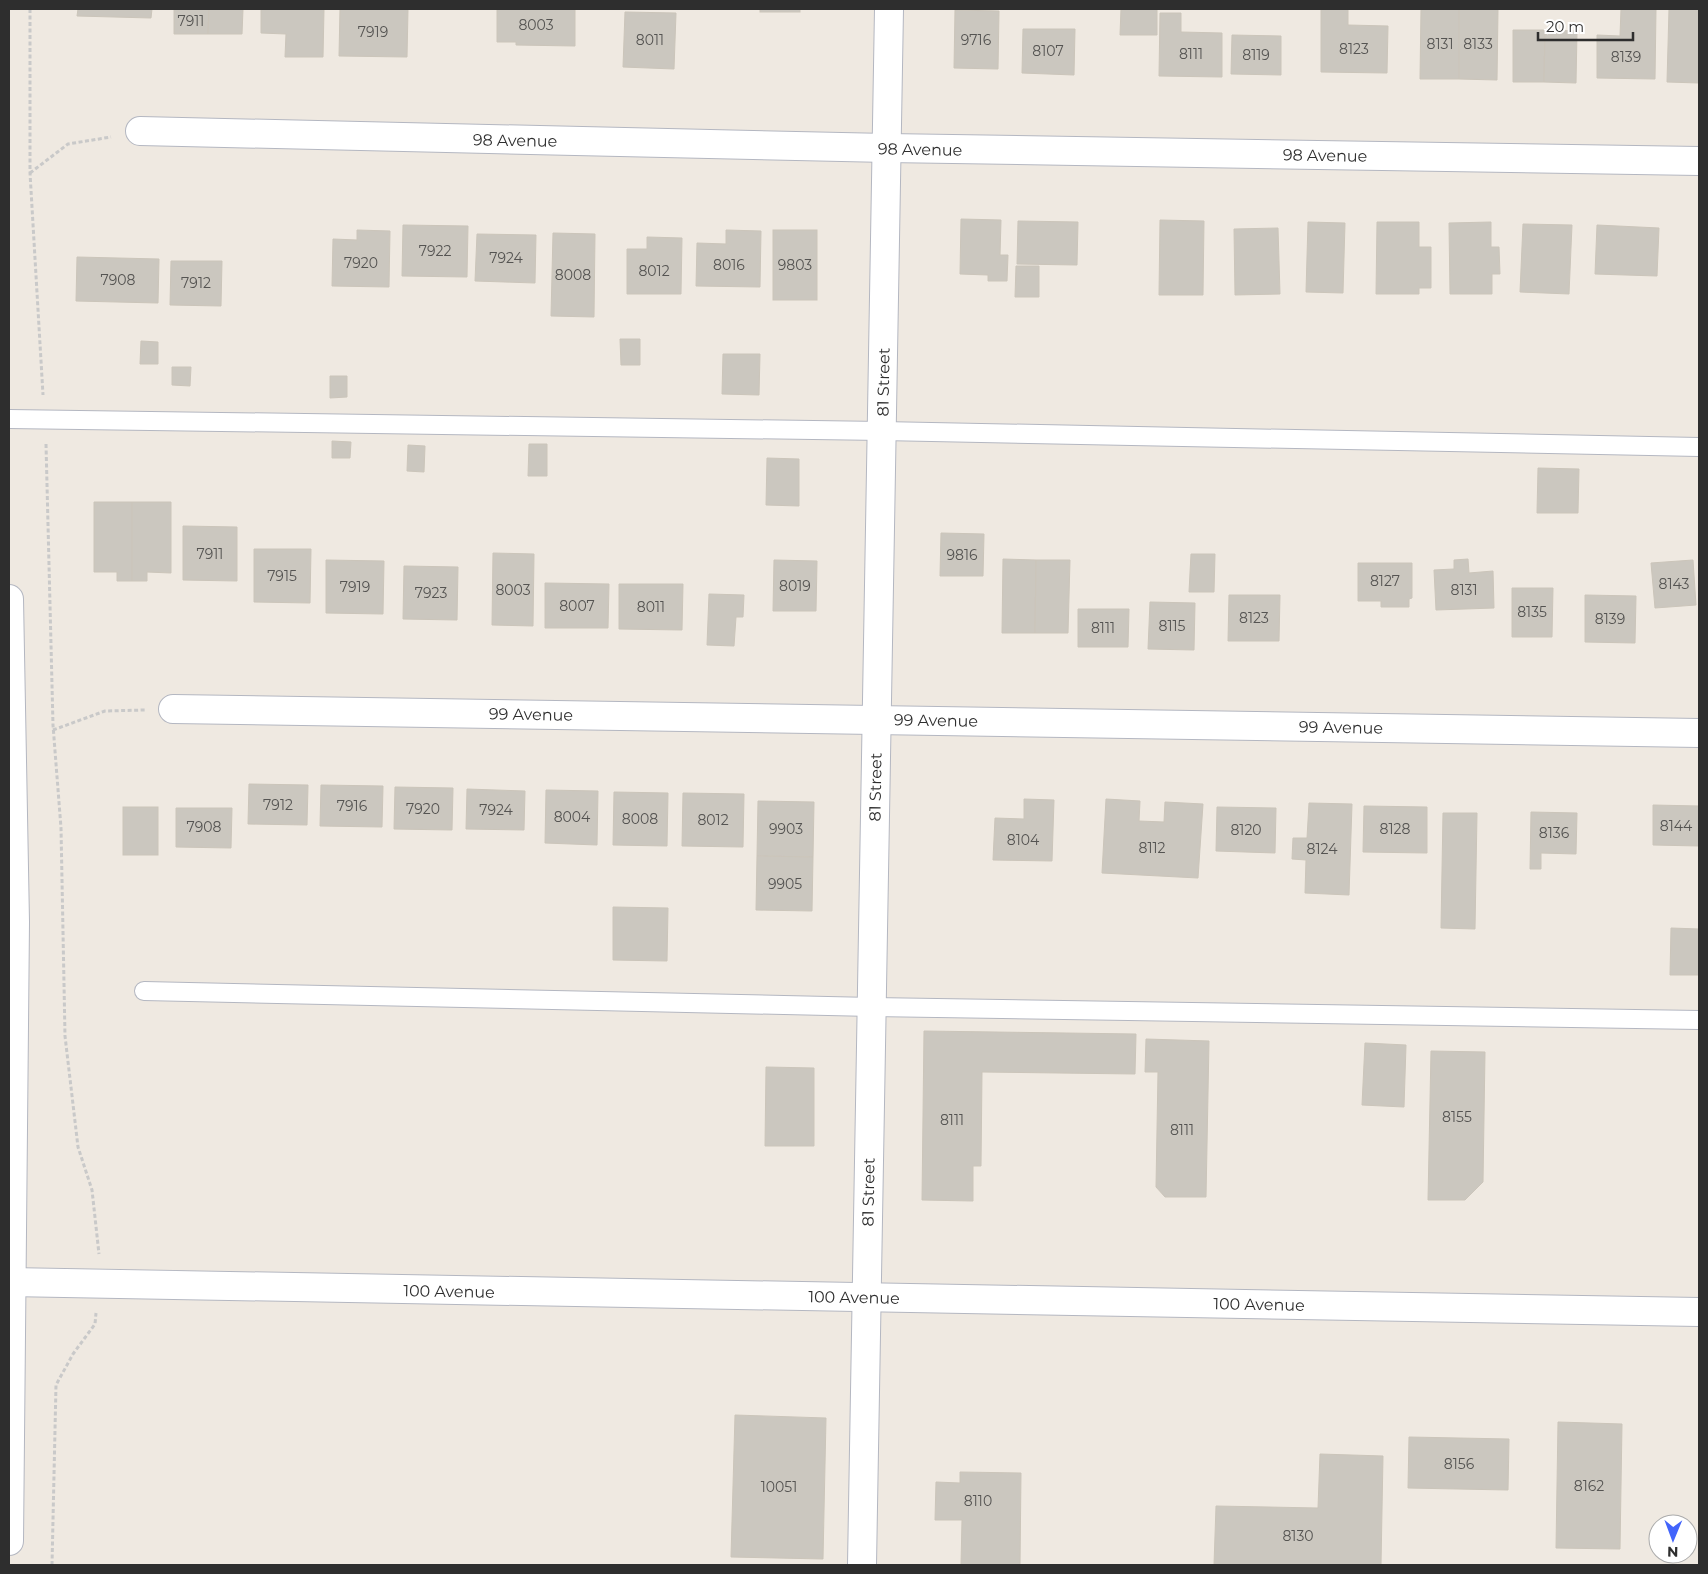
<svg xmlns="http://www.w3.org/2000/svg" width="1708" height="1574" viewBox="0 0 1708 1574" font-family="Montserrat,sans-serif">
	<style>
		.building { fill: #cbc7bf; stroke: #cbc5ba }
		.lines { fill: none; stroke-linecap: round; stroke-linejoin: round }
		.service-casing { stroke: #b4b7c1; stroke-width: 20 }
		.minor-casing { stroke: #b4b7c1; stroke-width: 30 }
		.secondary-casing { stroke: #b4b7c1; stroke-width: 30 }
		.path { stroke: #c9c9c9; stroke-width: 3; stroke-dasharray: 4 2.5; stroke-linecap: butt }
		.service { stroke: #fff; stroke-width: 18 }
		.minor { stroke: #fff; stroke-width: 28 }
		.secondary { stroke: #fff; stroke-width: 28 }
		.labels { text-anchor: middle; stroke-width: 4.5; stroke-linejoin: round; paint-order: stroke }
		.number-label { font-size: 14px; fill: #555452 }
		.street-label { font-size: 16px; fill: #2e2e2e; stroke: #fff }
	</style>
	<rect width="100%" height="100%" fill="#efe9e1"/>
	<g class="building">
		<path d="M78 9H152L151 18 77 16Z"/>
		<path d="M174 9H209L208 34H174Z"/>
		<path d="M209 9H243L242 34H208Z"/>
		<path d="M261 9H324L323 57H285L286 34 261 33Z"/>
		<path d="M340 9H408L407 57 339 56Z"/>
		<path d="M497 9H575V46L516 45V42H497Z"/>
		<rect x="760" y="9" width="40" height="3"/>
		<path d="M1121 9H1157V35H1120Z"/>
		<path d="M1321 9H1348V25L1388 26 1387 73 1321 72Z"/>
		<path d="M1421 9H1459V79H1420Z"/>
		<path d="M1459 9H1498L1497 80 1459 79Z"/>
		<path d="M1621 9H1656L1655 79 1597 78V35L1620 36Z"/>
		<path d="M1669 9H1699V83L1667 82Z"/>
		<path d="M955 10 999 11 998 69 954 68Z"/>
		<path d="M625 12 676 13 674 69 623 67Z"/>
		<path d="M1160 13H1181V32L1222 33V77L1159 76Z"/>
		<path d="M1023 29H1075L1074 75 1022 73Z"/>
		<path d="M1513 30H1545L1544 82H1513Z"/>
		<path d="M1545 30 1577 31 1576 83 1544 82Z"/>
		<path d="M1232 35 1281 36V75L1231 74Z"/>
		<path d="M961 219 1001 220 1000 255H1008L1007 281H988V275L960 274Z"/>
		<path d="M1160 220 1204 221 1203 295H1159Z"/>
		<path d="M1018 221 1078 222 1077 265 1017 264Z"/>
		<path d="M1308 222 1345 223 1343 293 1306 292Z"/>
		<path d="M1377 222H1419V247H1431V288H1419V294H1376Z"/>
		<path d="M1491 222V247H1499L1500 274H1492V294H1450L1449 223Z"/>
		<path d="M1523 224 1572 225 1569 294 1520 292Z"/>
		<path d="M403 225 468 226 467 277 402 276Z"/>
		<path d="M1597 225 1659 228 1657 276 1595 274Z"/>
		<path d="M1278 228 1280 294 1235 295 1234 229Z"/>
		<path d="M357 230 390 231 389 287 332 286 333 239 357 240Z"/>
		<path d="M726 230 761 231 760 287 696 286 697 243 726 244Z"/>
		<rect x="773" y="230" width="44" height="70"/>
		<path d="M553 233 595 234 594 317 551 316Z"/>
		<path d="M477 234 536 235 535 283 475 281Z"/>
		<path d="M647 237 682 238 681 294H627V249H647Z"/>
		<path d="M77 257 159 259 158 303 76 301Z"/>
		<path d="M171 261H222L221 306 170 305Z"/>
		<path d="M1016 266H1039V297H1015Z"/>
		<path d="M620 339H640V365H621Z"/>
		<path d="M141 341 158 342V364H140Z"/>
		<path d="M723 354H760L759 395 722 394Z"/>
		<path d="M172 367H191L190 386 172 385Z"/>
		<path d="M330 376H347V397L330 398Z"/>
		<path d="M332 441 351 442 350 458H332Z"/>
		<path d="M529 444H547V476H528Z"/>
		<path d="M408 445 425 446 424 472 407 471Z"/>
		<path d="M767 458 799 459V506L766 505Z"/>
		<path d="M1538 468 1579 469 1578 513H1537Z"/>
		<path d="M94 502H132V581H117V572H94Z"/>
		<path d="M132 502H171V573L147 572V581H132Z"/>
		<path d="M183 526 237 527V581L183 580Z"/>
		<path d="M941 533 984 534 983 576H940Z"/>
		<path d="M254 549H311L310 603 254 602Z"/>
		<path d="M493 553 534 554 533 626 492 625Z"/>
		<path d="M1191 554H1215L1214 592H1189Z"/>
		<path d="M1003 559 1036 560 1035 633H1002Z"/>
		<path d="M1468 559 1469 573 1493 571 1494 608 1436 610 1434 570 1454 569V560Z"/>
		<path d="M326 560 384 561 383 614 326 613Z"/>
		<path d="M774 560 817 561 816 611H773Z"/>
		<path d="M1036 560H1070L1068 633H1035Z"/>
		<path d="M1693 560 1696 605 1655 608 1651 563Z"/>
		<path d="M1358 563H1412V598L1409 599V607H1381V601H1358Z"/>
		<path d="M404 566 458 567 457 620 403 619Z"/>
		<path d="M545 583 609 584 608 628H545Z"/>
		<path d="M619 584H683L682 630 619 629Z"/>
		<path d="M1512 588H1553L1552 637H1512Z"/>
		<path d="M709 594 744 595 743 617H736L734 646 707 645Z"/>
		<path d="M1229 595H1280L1279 641H1228Z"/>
		<path d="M1585 595 1636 596 1635 643 1585 642Z"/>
		<path d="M1150 602 1195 603 1194 650 1148 649Z"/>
		<path d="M1078 609H1129L1128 647H1078Z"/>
		<path d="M249 784 308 785 307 825 248 824Z"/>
		<path d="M321 785 383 786 382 827 320 826Z"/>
		<path d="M395 787 453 788 452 830 394 829Z"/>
		<path d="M467 789 525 791 524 830 466 829Z"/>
		<path d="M546 790 598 791 597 845 545 843Z"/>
		<path d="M614 792 668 793 667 846 613 845Z"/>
		<path d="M683 793 744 794 743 847 682 846Z"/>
		<path d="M1024 799 1054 800 1052 861 993 860 995 818 1024 819Z"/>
		<path d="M1106 799 1140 801 1139 821 1164 822 1165 802 1203 804 1198 878 1102 873Z"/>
		<path d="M758 801 814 802 813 857 757 856Z"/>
		<path d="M1309 803 1352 804 1349 895 1305 893 1306 860 1292 859 1293 838H1307Z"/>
		<path d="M1653 805 1699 806V846L1653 845Z"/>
		<path d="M1364 806 1427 807V853L1363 852Z"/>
		<rect x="123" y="807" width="35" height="48"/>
		<path d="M1217 807 1276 808 1275 853 1216 851Z"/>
		<path d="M176 808H232L231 848 176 847Z"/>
		<path d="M1531 812 1577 813 1576 854 1541 853V869H1530Z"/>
		<path d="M1443 813H1477L1475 929 1441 928Z"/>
		<path d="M757 856 813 857 812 911 756 910Z"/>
		<path d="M613 907 668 908 667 961 613 960Z"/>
		<path d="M1671 928 1699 929V975H1670Z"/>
		<path d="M924 1031 1136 1034 1135 1074 982 1072 981 1166H973V1201L922 1200Z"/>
		<path d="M1146 1039 1209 1041 1206 1197H1165L1156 1187 1158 1072H1145Z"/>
		<path d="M1365 1043 1406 1045 1404 1107 1362 1105Z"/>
		<path d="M1431 1051 1485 1052 1483 1182 1465 1200H1428Z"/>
		<path d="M766 1067 814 1068V1146H765Z"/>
		<path d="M735 1415 826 1418 823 1559 731 1557Z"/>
		<path d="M1558 1422 1622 1424 1620 1549 1556 1548Z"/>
		<path d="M1409 1437 1509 1439 1508 1490 1408 1488Z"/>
		<path d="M1320 1454 1383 1456 1381 1565H1214L1216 1506 1318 1508Z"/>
		<path d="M960 1472 1021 1473 1020 1565H961L962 1520H935L936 1482 960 1483Z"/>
	</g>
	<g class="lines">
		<g class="service-casing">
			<g id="service">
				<path d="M9 419 882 431 1699 447"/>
				<path d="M144 991 872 1007 1699 1020"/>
			</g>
		</g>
		<g class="minor-casing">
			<g id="minor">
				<path d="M140 131 887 148 1699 161"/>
				<path d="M173 709 1699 733"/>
				<path d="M862 1565 889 9"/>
			</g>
		</g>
		<g class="secondary-casing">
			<g id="secondary">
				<path d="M9 599 15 922 9 1541"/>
				<path d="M9 1282 1699 1312"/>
			</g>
		</g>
		<g class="path">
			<path d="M30 9V173L43 395"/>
			<path d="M30 173 68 144 111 137"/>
			<path d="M46 444 53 725 61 828 65 1036 78 1147 92 1190 99 1254"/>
			<path d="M53 730 105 711 145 710"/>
			<path d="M52 1565 56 1385 73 1354 95 1324 96 1313"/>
		</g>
		<use href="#service" class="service"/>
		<use href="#minor" class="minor"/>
		<use href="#secondary" class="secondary"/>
	</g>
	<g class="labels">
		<g class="number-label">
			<text x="191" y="26">7911</text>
			<text x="536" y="30">8003</text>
			<text x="373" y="37">7919</text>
			<text x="650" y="45">8011</text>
			<text x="976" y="45">9716</text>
			<text x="1440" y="49">8131</text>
			<text x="1478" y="49">8133</text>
			<text x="1354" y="54">8123</text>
			<text x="1048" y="56">8107</text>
			<text x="1191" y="59">8111</text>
			<text x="1256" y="60">8119</text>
			<text x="1626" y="62">8139</text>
			<text x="435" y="256">7922</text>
			<text x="506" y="263">7924</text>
			<text x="361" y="268">7920</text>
			<text x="729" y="270">8016</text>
			<text x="795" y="270">9803</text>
			<text x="654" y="276">8012</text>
			<text x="573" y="280">8008</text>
			<text x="118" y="285">7908</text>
			<text x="196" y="288">7912</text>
			<text x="210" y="559">7911</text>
			<text x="962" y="560">9816</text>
			<text x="282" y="581">7915</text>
			<text x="1385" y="586">8127</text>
			<text x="1674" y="589">8143</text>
			<text x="795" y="591">8019</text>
			<text x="355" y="592">7919</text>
			<text x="513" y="595">8003</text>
			<text x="1464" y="595">8131</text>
			<text x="431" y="598">7923</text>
			<text x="577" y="611">8007</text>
			<text x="651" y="612">8011</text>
			<text x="1532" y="617">8135</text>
			<text x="1254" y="623">8123</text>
			<text x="1610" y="624">8139</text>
			<text x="1172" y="631">8115</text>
			<text x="1103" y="633">8111</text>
			<text x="278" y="810">7912</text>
			<text x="352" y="811">7916</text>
			<text x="423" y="814">7920</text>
			<text x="496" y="815">7924</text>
			<text x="572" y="822">8004</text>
			<text x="640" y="824">8008</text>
			<text x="713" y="825">8012</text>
			<text x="1676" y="831">8144</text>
			<text x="204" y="832">7908</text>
			<text x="786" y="834">9903</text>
			<text x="1395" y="834">8128</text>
			<text x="1246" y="835">8120</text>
			<text x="1554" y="838">8136</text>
			<text x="1023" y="845">8104</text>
			<text x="1152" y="853">8112</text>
			<text x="1322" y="854">8124</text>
			<text x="785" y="889">9905</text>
			<text x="1457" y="1122">8155</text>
			<text x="952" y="1125">8111</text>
			<text x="1182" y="1135">8111</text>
			<text x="1459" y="1469">8156</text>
			<text x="1589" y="1491">8162</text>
			<text x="779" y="1492">10051</text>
			<text x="978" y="1506">8110</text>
			<text x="1298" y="1541">8130</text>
		</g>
		<g class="street-label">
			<text transform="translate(515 140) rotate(1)" y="6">98 Avenue</text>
			<text transform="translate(920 149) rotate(1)" y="6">98 Avenue</text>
			<text transform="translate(1325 155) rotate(1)" y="6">98 Avenue</text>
			<text transform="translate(883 382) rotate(-89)" y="6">81 Street</text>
			<text transform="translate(531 714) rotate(1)" y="6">99 Avenue</text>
			<text transform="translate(936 720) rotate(1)" y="6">99 Avenue</text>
			<text transform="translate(1341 727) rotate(1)" y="6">99 Avenue</text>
			<text transform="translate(875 787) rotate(-89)" y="6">81 Street</text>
			<text transform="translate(868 1192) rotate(-89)" y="6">81 Street</text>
			<text transform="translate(449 1291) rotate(1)" y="6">100 Avenue</text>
			<text transform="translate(854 1297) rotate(1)" y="6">100 Avenue</text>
			<text transform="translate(1259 1304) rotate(1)" y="6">100 Avenue</text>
		</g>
	</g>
	<rect width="1708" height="1574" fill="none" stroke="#2e2e2e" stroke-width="20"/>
	<g transform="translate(1673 1539) rotate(181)"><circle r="24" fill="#ffffff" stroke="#ababab"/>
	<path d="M0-4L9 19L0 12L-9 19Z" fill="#4264fb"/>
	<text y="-8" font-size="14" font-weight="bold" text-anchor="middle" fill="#2e2e2e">N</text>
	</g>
	<path d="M1538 32v8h95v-8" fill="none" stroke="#2e2e2e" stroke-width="2.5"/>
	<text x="1546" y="32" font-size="15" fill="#2e2e2e" stroke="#ffffff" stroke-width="4" paint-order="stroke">20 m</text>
</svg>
